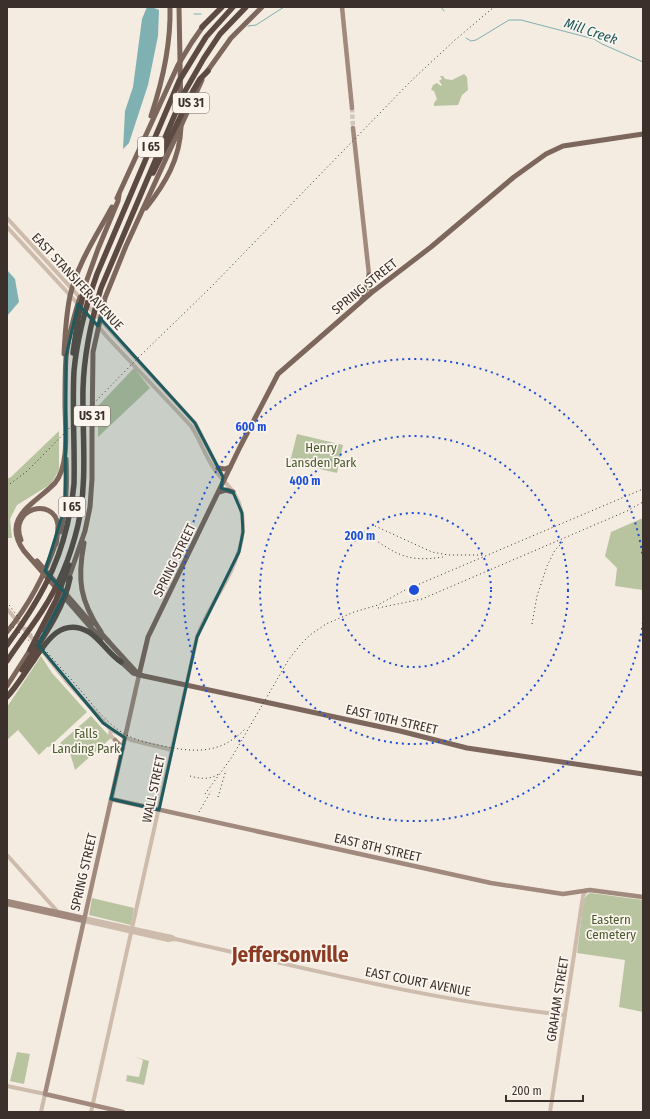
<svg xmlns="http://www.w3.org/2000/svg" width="650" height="1119" viewBox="0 0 650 1119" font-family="'Fira Sans Condensed',sans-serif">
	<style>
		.green { fill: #b8c4a0 }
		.water { fill: #7fb0b2 }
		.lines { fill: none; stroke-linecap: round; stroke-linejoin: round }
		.stream { stroke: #7fb0b2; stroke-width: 1 }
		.secondary-tunnel { stroke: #cfc6bd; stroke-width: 4.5; stroke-dasharray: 4.5 2; stroke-linecap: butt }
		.tertiary { stroke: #cdbbac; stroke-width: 4 }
		.secondary { stroke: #a18a7d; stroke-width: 4.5 }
		.primary { stroke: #7d675c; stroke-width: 5 }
		.motorway { stroke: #5c4a42; stroke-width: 5.5 }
		.rail { stroke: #3b302b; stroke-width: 1; stroke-dasharray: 1 3; stroke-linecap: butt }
		.marked { fill: #1f5a5e; fill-opacity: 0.2; stroke: #1f5a5e; stroke-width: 3; stroke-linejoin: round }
		.ring { fill: none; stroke: #1d4ed8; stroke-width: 2; stroke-dasharray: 2 4 }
		.labels { text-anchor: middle; stroke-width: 3.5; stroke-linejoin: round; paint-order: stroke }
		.shield { fill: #fbf5ee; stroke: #756b66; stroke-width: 1 }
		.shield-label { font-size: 12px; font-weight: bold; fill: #3b302b }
		.street-label { font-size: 13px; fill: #3b302b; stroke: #fbf5ee }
		.park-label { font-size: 13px; fill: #4a5a2e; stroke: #fbf5ee }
		.water-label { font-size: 14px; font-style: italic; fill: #1f5a5e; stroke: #fbf5ee }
		.town-label { font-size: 21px; font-weight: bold; fill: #8c3b22; stroke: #fbf5ee }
		.centre { fill: #1d4ed8; stroke: #fbf5ee; stroke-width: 2 }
		.ring-label { font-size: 12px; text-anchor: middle; font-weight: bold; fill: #1d4ed8; stroke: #fbf5ee; stroke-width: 3.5; stroke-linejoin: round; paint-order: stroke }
	</style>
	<rect width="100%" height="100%" fill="#f4ebe1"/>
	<g class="green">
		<path d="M464 74 467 77 468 90 462 95 458 105 434 106V103L437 99 434 91 431 90 433 85 437 83 441 86 442 85 439 81 442 79 440 76H443L445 79 452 80Z"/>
		<path d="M134 368 150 388 98 437V406Z"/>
		<path d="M59 431V470L51 484 17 505 10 519 12 538H7V479L11 477Z"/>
		<path d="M297 434 343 445 337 473 290 462Z"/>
		<path d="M643 518V590L615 586 617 568 605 556 611 532Z"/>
		<path d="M41 656 52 673 87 712 49 747H47L39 755 18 730 7 740V707Z"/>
		<path d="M91 716 111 738 75 770 70 753 60 743Z"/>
		<path d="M591 893 643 900V1012L619 1007 625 960 577 953 584 899 588 894Z"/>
		<path d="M92 898 134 908 131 925 89 915Z"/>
		<path d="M17 1052 30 1054 24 1084 10 1081Z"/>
		<path d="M135 1057 149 1061 144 1085 126 1081 127 1076 126 1075 139 1077 143 1060Z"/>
	</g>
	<g class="water">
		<path d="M147 7H152L159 10 158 36 148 85 129 143 123 149 125 111 133 87 142 19Z"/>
		<path d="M7 270 15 279 19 302 7 316Z"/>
	</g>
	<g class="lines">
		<g class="stream">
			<path d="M441 7 444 11"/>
			<path d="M194 14H201"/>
			<path d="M248 26 256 25 284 7"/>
			<path d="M466 38 471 41 476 40 509 20H521L594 39 602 44 643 62"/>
		</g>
		<path class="secondary-tunnel" d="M352 108 353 128"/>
		<g class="tertiary">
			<path d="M7 218 195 423 225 481"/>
			<path d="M7 227 79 305"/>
			<path d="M84 310 109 339 191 426C200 439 204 454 213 467 219 477 227 483 234 493 252 522 240 555 225 583 215 601 204 618 197 637L91 1112"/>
			<path d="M7 609 36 643"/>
			<path d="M40 648 68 683 111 730 131 740 172 750"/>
			<path d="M111 730 110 735 115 740"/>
			<path d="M7 855 57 911"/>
			<path d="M84 918 172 937 175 939"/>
			<path d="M84 921 168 940 175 939C304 968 433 1001 565 1015"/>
			<path d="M7 1086 45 1094 41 1112"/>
			<path d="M550 1112 583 896 586 890"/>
		</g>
		<g class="secondary">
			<path d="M342 7 352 108"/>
			<path d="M353 128 371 293"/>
			<path d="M115 740 123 748"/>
			<path d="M111 799 491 883 563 894 590 890 643 897"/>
			<path d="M7 901 84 918"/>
			<path d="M7 904 84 921"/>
			<path d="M123 1112 45 1094 139 675"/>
		</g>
		<g class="primary">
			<path d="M179 7 181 115"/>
			<path d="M206 73 231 38 262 7"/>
			<path d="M151 116C163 80 171 45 170 7"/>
			<path d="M117 198 178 65 192 42 204 25"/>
			<path d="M146 208C165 184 180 159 181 127"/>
			<path d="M84 288 98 249 118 201 119 195"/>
			<path d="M80 297C74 316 68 337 66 357 65 372 65 388 65 403 65 426 70 465 55 483 35 504 0 517 24 551L101 639"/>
			<path d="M362 299 365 292 369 275"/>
			<path d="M64 354C65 335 66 315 70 296 77 264 97 235 112 207"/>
			<path d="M218 468 225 469 230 467"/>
			<path d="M219 492 226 490 233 492"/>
			<path d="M60 532C67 509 67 483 66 459"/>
			<path d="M21 540C8 508 54 496 58 525 58 531 57 538 56 544"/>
			<path d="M84 543C77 580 80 601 101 632"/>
			<path d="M37 561 92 624"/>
			<path d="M68 580 85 531 90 507 92 479V433L93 352 105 298 126 246 202 80"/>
			<path d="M43 630 63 593"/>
			<path d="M99 631 109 642"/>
			<path d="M7 632C29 605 45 575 56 542"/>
			<path d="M107 640 138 674"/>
			<path d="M119 660 133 673 144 676 400 731 467 748 643 774"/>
			<path d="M139 675 148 637 240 447 278 374 371 293 431 247 514 177 546 154 563 146 643 134"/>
			<path d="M7 686 32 647"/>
		</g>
		<g class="motorway">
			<path d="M202 27 222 7"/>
			<path d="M153 173 193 91 200 79 208 71"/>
			<path d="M73 353 78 318 85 285"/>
			<path d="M7 645C46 592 67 551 74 484 75 447 72 409 74 371 77 338 86 305 97 274L179 81 206 37 233 7"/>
			<path d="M30 650 56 600 69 565"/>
			<path d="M7 661C18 644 31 628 42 611 59 585 71 555 78 525 88 480 82 434 83 389 84 354 91 321 101 288L184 93 204 58 220 34 246 7"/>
			<path d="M22 670C39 643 64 610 70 578"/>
			<path d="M7 697C17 686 25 672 34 660 47 640 62 617 89 632 101 640 109 654 121 662"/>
		</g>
		<g class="rail">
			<path d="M7 486 26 472 42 456 139 357 210 288 412 80 455 40 494 7"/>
			<path d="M375 526 432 552 448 555H483"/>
			<path d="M365 533C395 553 405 563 443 557"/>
			<path d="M7 602C28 632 53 659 77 686 89 700 101 717 116 728 128 738 143 742 158 745 191 752 219 756 245 729"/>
			<path d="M378 608 422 599 627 511 643 502"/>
			<path d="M7 622 39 649"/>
			<path d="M532 624 537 596 547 566 555 550 564 541"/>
			<path d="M190 776C200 779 211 780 220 773"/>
			<path d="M205 794 232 757 289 659 301 644 310 635 326 624 354 612 378 605 403 591 643 489"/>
			<path d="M218 797 226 770"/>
			<path d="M199 812 211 791"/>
		</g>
	</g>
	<path class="marked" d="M78 304 98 326 100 318 195 423 223 477 221 488 233 492 242 513 243 532 239 552 197 637 159 810 111 799 125 738 103 723 38 645 65 593 45 571 65 506 66 356Z"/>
	<g class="ring">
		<circle cx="414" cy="590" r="77"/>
		<circle cx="414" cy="590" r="154"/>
		<path d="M643 622A231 231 0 1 1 643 558"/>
	</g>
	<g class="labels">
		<g class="shield">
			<rect x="173" y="93" width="36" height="20" rx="3"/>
			<rect x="138" y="137" width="26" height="20" rx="3"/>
			<rect x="74" y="406" width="36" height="20" rx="3"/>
			<rect x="59" y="497" width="26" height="20" rx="3"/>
		</g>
		<g class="shield-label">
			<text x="191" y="107">US 31</text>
			<text x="151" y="151">I 65</text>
			<text x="92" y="420">US 31</text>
			<text x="72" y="511">I 65</text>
		</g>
		<g class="street-label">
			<text transform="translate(78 281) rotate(47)" y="5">EAST STANSIFER AVENUE</text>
			<text transform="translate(364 286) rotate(-39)" y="5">SPRING STREET</text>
			<text transform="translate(174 560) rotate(-64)" y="5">SPRING STREET</text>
			<text transform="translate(392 719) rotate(13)" y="5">EAST 10TH STREET</text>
			<text transform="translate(153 789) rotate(-78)" y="5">WALL STREET</text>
			<text transform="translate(378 847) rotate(13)" y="5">EAST 8TH STREET</text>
			<text transform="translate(83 872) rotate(-77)" y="5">SPRING STREET</text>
			<text transform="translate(418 981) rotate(11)" y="5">EAST COURT AVENUE</text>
			<text transform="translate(557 999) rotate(-81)" y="5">GRAHAM STREET</text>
		</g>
		<g class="park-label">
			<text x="321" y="452">Henry<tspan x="321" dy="15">Lansden Park</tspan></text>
			<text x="86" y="738">Falls<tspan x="86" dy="15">Landing Park</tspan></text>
			<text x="611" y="924">Eastern<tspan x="611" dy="15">Cemetery</tspan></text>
		</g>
		<g class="water-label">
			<text transform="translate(591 31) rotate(19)" y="5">Mill Creek</text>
		</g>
		<g class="town-label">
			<text x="290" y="962">Jeffersonville</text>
		</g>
	</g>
	<circle cx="414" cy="590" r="6" class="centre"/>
	<g class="ring-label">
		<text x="251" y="431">600 m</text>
		<text x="305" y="485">400 m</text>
		<text x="360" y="540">200 m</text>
	</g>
	<rect width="650" height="1119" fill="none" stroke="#3b302b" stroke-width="16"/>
	<path d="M506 1095v6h77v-6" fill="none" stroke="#3b302b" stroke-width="2"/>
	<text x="512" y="1095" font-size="12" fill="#3b302b" stroke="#fbf5ee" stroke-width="3" paint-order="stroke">200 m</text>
</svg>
